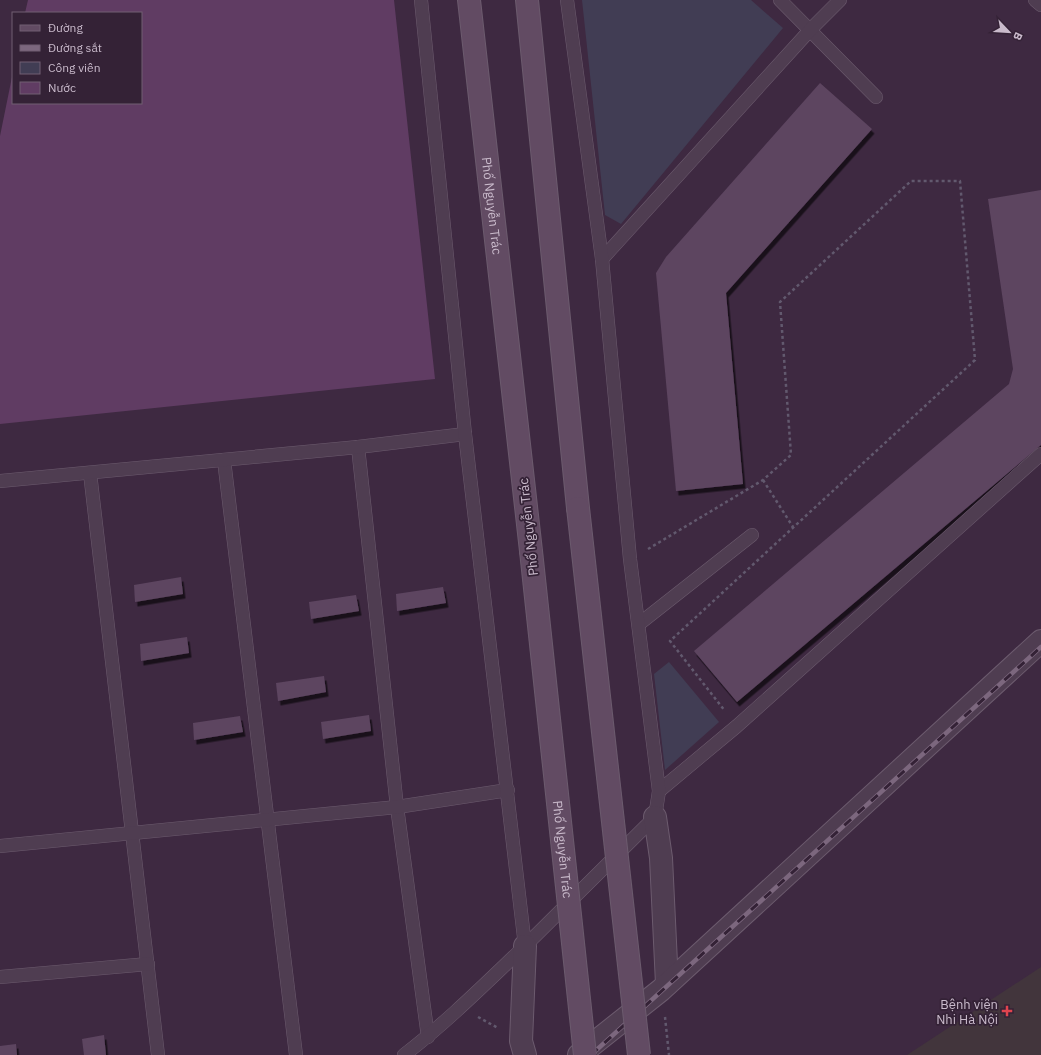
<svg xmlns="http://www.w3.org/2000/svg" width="1041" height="1055" viewBox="0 0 1041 1055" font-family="'IBM Plex Sans',sans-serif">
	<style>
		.medical { fill: #42353c }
		.green { fill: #413d54 }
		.water { fill: #603c63 }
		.building { fill: #5d4560; filter: url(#shadow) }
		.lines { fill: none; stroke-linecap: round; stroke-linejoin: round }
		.service-casing { stroke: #6c5b6e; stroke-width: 14 }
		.minor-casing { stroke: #6c5b6e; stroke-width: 24 }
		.secondary-casing { stroke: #6c5b6e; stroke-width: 24 }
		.path { stroke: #62596e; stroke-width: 2.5; stroke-dasharray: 3 3; stroke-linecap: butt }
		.service { stroke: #4f3d51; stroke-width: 13 }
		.minor { stroke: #4f3d51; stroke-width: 22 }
		.secondary { stroke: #624b63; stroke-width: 22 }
		.rail-casing { stroke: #7c677e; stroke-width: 4.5 }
		.rail { stroke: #342236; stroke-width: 3; stroke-dasharray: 9; stroke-linecap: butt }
		.secondary-bridge-casing { stroke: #6c5b6e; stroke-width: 24; stroke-linecap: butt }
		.secondary-bridge { stroke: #624b63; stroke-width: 22 }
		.health-dot { fill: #e0444e; stroke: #342236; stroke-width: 1.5 }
		.labels { text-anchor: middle; stroke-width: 3.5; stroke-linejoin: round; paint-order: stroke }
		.street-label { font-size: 13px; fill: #c9bacb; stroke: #342236 }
		.poi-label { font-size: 13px; fill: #c9bacb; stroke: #342236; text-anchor: end }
	</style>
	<defs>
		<filter id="shadow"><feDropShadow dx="2.5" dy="4.5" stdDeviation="0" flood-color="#0009"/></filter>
	</defs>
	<rect width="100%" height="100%" fill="#3e2941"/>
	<path class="medical" d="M1041 967V1055H907Z"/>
	<g class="green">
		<path d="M582 0H751L783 28 621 224 605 215Z"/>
		<path d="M669 662 719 722 665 770 654 674Z"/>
	</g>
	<path class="water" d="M28 0H394L435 379 0 424V136L13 72V103H141V13H25Z"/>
	<g class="building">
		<path d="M820 83 872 129 726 293 743 484 676 491 656 273 666 257Z"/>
		<path d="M1041 190V445L737 702 694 651 1009 384 1013 369 988 199Z"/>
		<path d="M181 577 183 594 135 602 134 585Z"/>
		<path d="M443 587 446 603 397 611 396 594Z"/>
		<path d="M356 595 359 611 311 619 309 602Z"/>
		<path d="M187 637 189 653 141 661 140 644Z"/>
		<path d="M324 676 326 692 278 701 276 683Z"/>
		<path d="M369 715 371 731 323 739 321 722Z"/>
		<path d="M240 716 243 732 194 740 193 723Z"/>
		<path d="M104 1035 106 1055H84L82 1039Z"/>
		<path d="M16 1044 17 1055H0V1046Z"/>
	</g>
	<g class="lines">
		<g class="service-casing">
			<g id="service">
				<path d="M780 0 876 97"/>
				<path d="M1035 0 1041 5"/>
				<path d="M602 259 811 29 840 0"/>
				<path d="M358 447 397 807 428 1037"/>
				<path d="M224 460 296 1055"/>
				<path d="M90 473 158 1055"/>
				<path d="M0 481 358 447 465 434"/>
				<path d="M639 624 752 535"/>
				<path d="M659 791 737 726 1041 454"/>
				<path d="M0 846 397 807 508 790"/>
				<path d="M525 946 655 817 659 791 630 559 602 259 567 0"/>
				<path d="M0 977 148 964"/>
				<path d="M404 1055C447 1022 486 983 525 946L465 434 421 0"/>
			</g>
		</g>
		<g class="minor-casing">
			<g id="minor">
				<path d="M655 817 661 858 667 984"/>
				<path d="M525 1055 521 1041 525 946"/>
				<path d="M579 1055 661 990 1041 641"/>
			</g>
		</g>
		<g class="secondary-casing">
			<g id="secondary">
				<path id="s1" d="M469 0 531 551"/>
				<path d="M527 0 578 508"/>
			</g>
		</g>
		<g class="path">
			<path d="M763 480 793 527"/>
			<path d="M648 549 763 480 791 455 780 302 911 181H960L975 360 670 641 725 711"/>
			<path d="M478 1017 498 1028"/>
			<path d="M665 1017 669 1055"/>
		</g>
		<use href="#service" class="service"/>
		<use href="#minor" class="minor"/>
		<use href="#secondary" class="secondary"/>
		<g class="rail-casing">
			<path id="rail" d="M591 1055 1041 647"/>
		</g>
		<use href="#rail" class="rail"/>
		<g class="secondary-bridge-casing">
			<g id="secondary-bridge">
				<path d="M578 508 639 1055"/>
				<path id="s2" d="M531 551 585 1055"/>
			</g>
		</g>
		<use href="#secondary-bridge" class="secondary-bridge"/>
	</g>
	<path class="health-dot" d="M1005 1005h4v4h4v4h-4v4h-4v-4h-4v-4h4z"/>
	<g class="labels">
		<g class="street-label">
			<text dy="5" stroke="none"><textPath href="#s1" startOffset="207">Phố Nguyễn Trác</textPath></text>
			<text transform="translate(528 527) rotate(-96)" y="5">Phố Nguyễn Trác</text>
			<text dy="5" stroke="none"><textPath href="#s2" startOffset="300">Phố Nguyễn Trác</textPath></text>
		</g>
		<g class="poi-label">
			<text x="998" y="1009">Bệnh viện<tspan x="998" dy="15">Nhi Hà Nội</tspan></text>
		</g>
	</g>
	<rect x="12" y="12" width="130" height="92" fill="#342236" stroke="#705f72"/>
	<rect x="20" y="25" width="20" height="6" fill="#624b63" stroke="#705f72"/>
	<text x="48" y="32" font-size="12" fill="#c9bacb">Đường</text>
	<rect x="20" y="45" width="20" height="6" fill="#7c677e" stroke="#705f72"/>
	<text x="48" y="52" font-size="12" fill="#c9bacb">Đường sắt</text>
	<rect x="20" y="62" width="20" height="12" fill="#413d54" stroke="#705f72"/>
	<text x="48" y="72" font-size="12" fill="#c9bacb">Công viên</text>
	<rect x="20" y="82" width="20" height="12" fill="#603c63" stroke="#705f72"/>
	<text x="48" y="92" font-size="12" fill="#c9bacb">Nước</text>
	<g transform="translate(1009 32) rotate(115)" stroke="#342236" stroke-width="3" paint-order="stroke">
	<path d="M0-3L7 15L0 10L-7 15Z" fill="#c9bacb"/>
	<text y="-6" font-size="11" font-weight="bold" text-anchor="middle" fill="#c9bacb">B</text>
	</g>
</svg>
